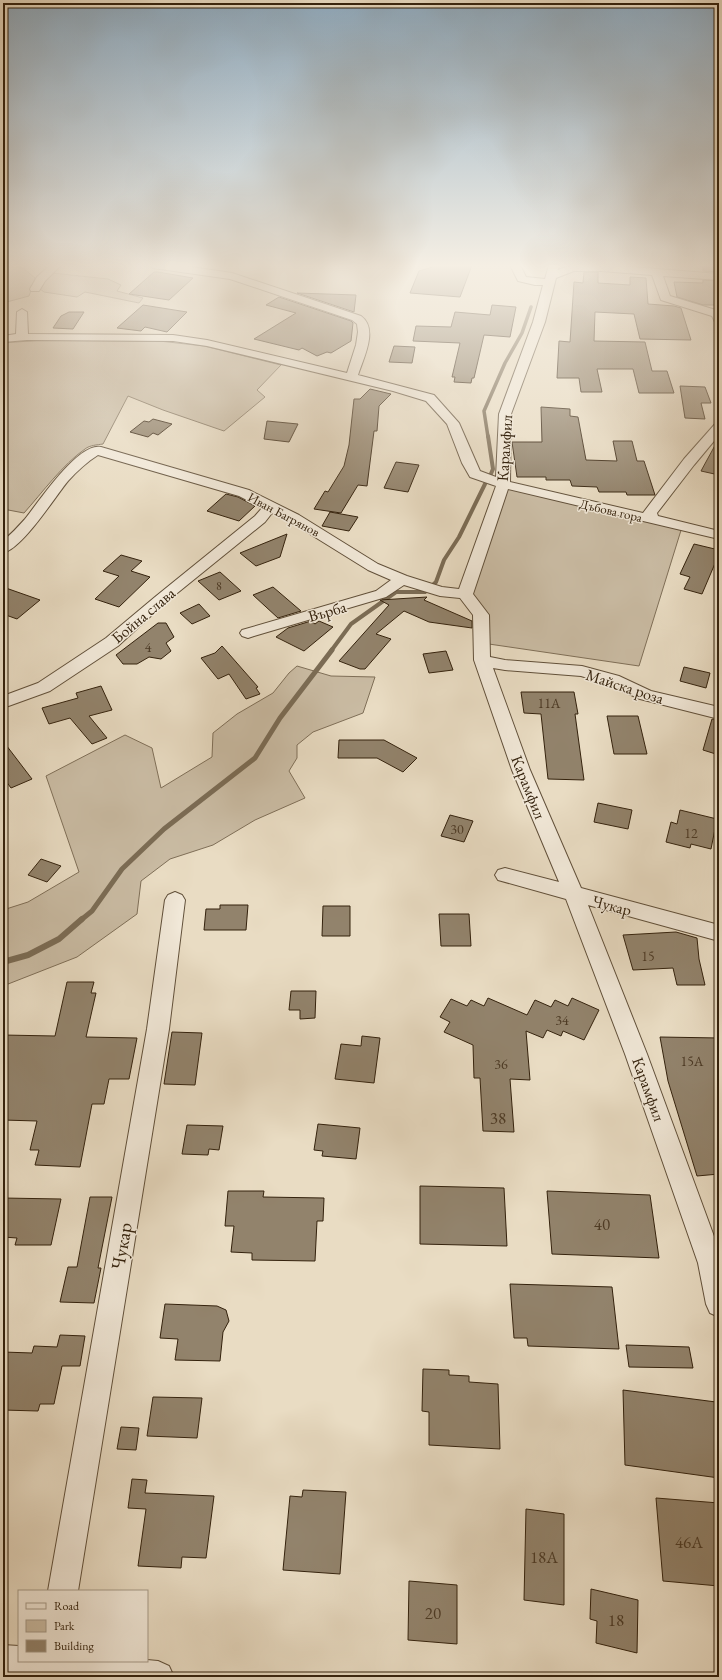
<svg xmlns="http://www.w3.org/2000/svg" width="722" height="1680" viewBox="0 0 722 1680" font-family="'EB Garamond',serif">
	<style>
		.green { fill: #cabca4; stroke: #7f6f58 }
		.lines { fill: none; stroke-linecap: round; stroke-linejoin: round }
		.stream-far3 { stroke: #7b6c55; stroke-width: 3.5 }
		.stream-far2 { stroke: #7b6c55; stroke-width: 4 }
		.stream-far1 { stroke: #7b6c55; stroke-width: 5 }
		.stream { stroke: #7b6c55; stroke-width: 6 }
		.building { fill: #92836c; stroke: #34220d }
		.minor-casing { stroke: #61503a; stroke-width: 2 }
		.minor { fill: #f1e8d8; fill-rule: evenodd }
		.labels { text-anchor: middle; stroke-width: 3; stroke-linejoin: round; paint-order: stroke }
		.far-number-label { font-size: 12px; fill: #4c3a25 }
		.far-street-label { font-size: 13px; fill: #34220d; stroke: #f1e8d8 }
		.number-label { font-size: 14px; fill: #4c3a25 }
		.street-label { font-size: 16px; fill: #34220d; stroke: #f1e8d8 }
		.near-number-label { font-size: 17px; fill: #4c3a25 }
		.near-street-label { font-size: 19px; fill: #34220d; stroke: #f1e8d8 }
	</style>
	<rect width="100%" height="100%" fill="#e9dcc3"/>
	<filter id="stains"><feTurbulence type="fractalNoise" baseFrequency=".005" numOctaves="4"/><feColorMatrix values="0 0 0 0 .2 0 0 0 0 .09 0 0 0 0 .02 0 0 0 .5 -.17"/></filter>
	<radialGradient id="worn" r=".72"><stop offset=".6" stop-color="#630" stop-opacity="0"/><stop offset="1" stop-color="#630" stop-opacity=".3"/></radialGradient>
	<g class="green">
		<path d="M3 267 23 268 35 278 29 296 3 303Z"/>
		<path d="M52 273 108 279 121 285 117 291 143 298 139 303 85 292 77 297 44 292 40 289 45 279Z"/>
		<path d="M43 340 159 341 204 346 281 365 257 390 265 397 224 431 163 410 128 396 103 444C97 445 90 445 85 449 63 464 42 493 24 513L3 509V343Z"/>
		<path d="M503 484 682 527 639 666 482 643 481 615 465 594Z"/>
		<path d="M297 666 331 676 375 677 363 713 313 732 297 745V758L289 771 305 798 255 820 213 845 170 859 141 881 137 914 77 957 3 986V910L28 902 79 872 46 776 125 735 152 748 161 788 212 757 213 733 237 714 273 693 289 673Z"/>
	</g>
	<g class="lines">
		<path class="stream-far3" d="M488 437 484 411 505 363 522 333 531 307"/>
		<g class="stream-far2">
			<path d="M488 436 493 469 490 476"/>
			<path d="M331 651 351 624 396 592H425L436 582 444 560 459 537 485 484"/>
		</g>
		<path class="stream-far1" d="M81 920 92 911 122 869 164 829 255 758 280 718 332 650"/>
		<path class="stream" d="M3 962 28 955 59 939 82 919"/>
	</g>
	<g class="building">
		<path d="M439 265H472L460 297 410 293 419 271Z"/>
		<path d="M703 265H719V272L703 271Z"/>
		<path d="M154 272H158L193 278 169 300 129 294Z"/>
		<path d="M584 272H598V283L630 285V277L646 278 648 304 674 306 681 308 691 340 640 339 634 314 595 312 594 341 645 342 652 371H667L674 393H639L633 369H597L602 392H581L579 378H557L559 341 570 342 574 282 583 283Z"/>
		<path d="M703 280 719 281V305H703L677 297 674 282 703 283Z"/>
		<path d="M297 293 356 295 354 312Z"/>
		<path d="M279 297 351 321 353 323 351 341 331 353 327 352 317 356 302 348 299 350 254 339 296 313 266 305Z"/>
		<path d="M143 305 187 312 167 332 145 327 141 331 117 328Z"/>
		<path d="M492 305 516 307 510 337 484 335 474 378H472L471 383 454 382 455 377H452L460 343 413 341 416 326 451 327 455 312 490 315Z"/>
		<path d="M69 312H84L73 329 53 328 61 316Z"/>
		<path d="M394 346 415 347 412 363 389 362Z"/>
		<path d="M680 386 705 387 711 403H701L705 419 685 418Z"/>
		<path d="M370 389 391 394 379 406 377 431H374L367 486 358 485 341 513 314 509 325 491 328 492 344 466 349 445 354 399H360Z"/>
		<path d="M541 407 570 409V416L578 417 586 460 617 461 613 441H632L637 461H644L655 495H627L626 492H599L597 487 572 486 570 480H546V477H517L512 442H542Z"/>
		<path d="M153 419 172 424 158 435 153 433 148 437 130 432 144 421 149 422Z"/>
		<path d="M267 421 298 424 289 442 264 439Z"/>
		<path d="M719 438V475L701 471Z"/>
		<path d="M396 462 419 465 408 492 384 488Z"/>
		<path d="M226 494 238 497 255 506 239 521 207 511Z"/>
		<path d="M330 512 358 517 349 531 322 526Z"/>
		<path d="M287 534 280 557 256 566 240 553Z"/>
		<path d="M694 544 719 550V554L702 594 684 589 690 577 680 574Z"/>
		<path d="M121 555 142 561 131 571 150 577 119 607 95 599 119 576 103 571Z"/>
		<path d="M220 572 241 591 219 600 198 581Z"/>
		<path d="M3 587 40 600 17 619 3 614Z"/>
		<path d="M273 587 301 611 278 618 253 595Z"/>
		<path d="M427 597 424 600 472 621V628L429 622 404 611 376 634 391 639 365 669H360L339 661 389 605 380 600Z"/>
		<path d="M199 604 210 616 192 624 180 613Z"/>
		<path d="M311 621 315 624 319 621 333 627 304 651 276 637 288 628Z"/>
		<path d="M158 623H166L174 637 166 643 171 651 161 659 149 657 137 664H123L116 655Z"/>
		<path d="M222 646 258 687 256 688 260 694 246 699 229 674 218 679 201 658 215 653Z"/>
		<path d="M446 651 453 670 429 673 423 654Z"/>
		<path d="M684 667 710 673 706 688 680 681Z"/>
		<path d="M101 686 112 710 89 716 107 738 92 744 70 718 49 724 42 708 78 698 76 693Z"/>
		<path d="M521 692H574L578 714H575L584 780 548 779 541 714 524 713Z"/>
		<path d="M607 716H638L647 754H614Z"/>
		<path d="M712 719 719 720V755L703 750Z"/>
		<path d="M339 740H384L417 758 403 772 377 758H338Z"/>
		<path d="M3 741 32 779 11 788 3 777Z"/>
		<path d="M598 803 632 810 628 829 594 822Z"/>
		<path d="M680 810 717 819 711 849 691 844 690 848 666 842 671 822 677 824Z"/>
		<path d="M450 815 473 821 464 842 441 836Z"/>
		<path d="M41 859 61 866 47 882 28 875Z"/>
		<path d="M220 905H248L246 930H204L206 909H220Z"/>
		<path d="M323 906H350V936H322Z"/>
		<path d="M439 914H469L471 946H441Z"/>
		<path d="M676 932 697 938 699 959 705 985H677L673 968 633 970 623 935Z"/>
		<path d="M67 982H94L91 993H96L86 1037 137 1038 129 1079H109L104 1104H92L80 1167 35 1165 39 1150H30L37 1121 3 1120V1035L55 1036Z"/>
		<path d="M291 991H316L315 1018 300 1019V1010H289Z"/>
		<path d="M488 998 527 1015 535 1000 551 1007 555 1000 568 1006 572 998 599 1010 584 1040 563 1031 561 1036 547 1030 543 1038 526 1031 530 1080 510 1079 514 1132 483 1131 480 1078H474L473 1045 444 1032 450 1022 440 1017 451 999 467 1006 471 1000 484 1006Z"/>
		<path d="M172 1032 202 1033 195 1085 164 1084Z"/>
		<path d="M362 1036 380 1038 374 1083 335 1079 341 1044 361 1046Z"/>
		<path d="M660 1037 719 1038V1174L697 1176 668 1081Z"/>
		<path d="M318 1124 360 1128 356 1159 322 1156 323 1151 314 1150Z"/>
		<path d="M187 1125 223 1126 219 1150 209 1149 208 1155 182 1154Z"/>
		<path d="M420 1186 504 1188 507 1246 420 1244Z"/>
		<path d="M228 1191H264L263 1197 324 1198 323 1221H317L315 1261 252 1260V1253L231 1252 234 1226H225Z"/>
		<path d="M547 1191 650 1195 659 1258 552 1254Z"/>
		<path d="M90 1197H112L98 1268H101L94 1303 60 1302 68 1267H77Z"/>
		<path d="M3 1198 61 1199 51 1245H15L17 1238 3 1237Z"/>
		<path d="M510 1284 612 1287 619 1349 528 1346 527 1338H514Z"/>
		<path d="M165 1304 217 1306 226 1310 229 1321 223 1332 220 1361 175 1360 178 1339 160 1338Z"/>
		<path d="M60 1335 85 1336 80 1366H62L54 1404H40L38 1411 3 1410V1352L32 1353 34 1346 57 1347Z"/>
		<path d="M626 1345 689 1347 693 1368 629 1367Z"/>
		<path d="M423 1369 449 1370V1375L469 1376V1382L498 1384 500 1449 429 1445V1412L422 1411Z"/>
		<path d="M623 1390 716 1402 719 1443V1478L625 1465Z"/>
		<path d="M153 1397 202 1398 197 1438 147 1436Z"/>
		<path d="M121 1427 139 1428 136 1450 117 1449Z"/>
		<path d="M132 1479 147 1480 145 1493 214 1496 206 1558 182 1557 181 1568 138 1566 146 1509 128 1508Z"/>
		<path d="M303 1490 346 1492 340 1574 283 1570 290 1496 302 1497Z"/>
		<path d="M656 1498 719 1503V1586L663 1581Z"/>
		<path d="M526 1509 564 1514V1605L524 1600Z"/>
		<path d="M409 1581 457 1585V1644L408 1640Z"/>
		<path d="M591 1589 638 1600 637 1653 596 1643 597 1621 590 1619Z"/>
	</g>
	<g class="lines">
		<g class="minor-casing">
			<g id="minor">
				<path d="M50 265H61L45 281 39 291H31L30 289 37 277Z"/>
				<path d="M148 265H178L232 273 361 316C379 329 363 359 358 375L434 395 459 423 480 471 496 477 499 414 533 322 543 285H535L518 281 510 265H520L526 277 545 279 549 265H559L558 270 571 265H608L719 274V280L663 276 670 296 719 311V323L715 322 712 316 661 300 652 275 601 271H574L556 278 545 322 511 414 510 482 643 513 684 459 715 424 719 423V435L694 465 657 513 658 516 719 531V539L508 489 473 594 489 615 490 657 505 660 582 666 619 676 651 691 719 707V719L640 699 607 684 581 676 505 670 493 668 530 770 581 888 719 925V941L588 905 647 1054 719 1250V1317L710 1313 706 1304 698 1263 625 1054 566 899 498 880 495 875 498 870 505 868 559 882 512 770 474 660 473 615 460 598 440 596 404 585 386 597 254 636 248 638 242 636 240 633 242 630 376 591 391 580 368 570 289 521 272 513 265 522 165 603 118 646 50 691 3 708V696L38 683 106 638 155 597 255 516 262 508 239 496 98 455C87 462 77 471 68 481 54 498 23 548 3 553V541C11 534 18 527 25 519 38 503 78 442 101 447L249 490 299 515 378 564 407 576 442 587 459 589 496 486 470 477 462 463 447 424 426 401 393 391 207 346 173 341 27 340 3 342V336L16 334 17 312 22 309 27 312 28 334 173 335 207 340 347 373 356 345 358 332 357 324 352 320 230 279 153 268Z"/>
				<path d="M175 892 182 895 185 900 169 1029 78 1591H48L147 1029 165 900 168 895Z"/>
				<path d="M3 1645 19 1646V1661H147V1660L158 1661 169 1666 174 1677H3Z"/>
			</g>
		</g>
		<use href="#minor" class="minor"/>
	</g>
	<linearGradient id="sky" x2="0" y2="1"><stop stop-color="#8fabc0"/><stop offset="0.53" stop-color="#f5efe4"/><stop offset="1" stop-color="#f5efe4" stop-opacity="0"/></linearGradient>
	<rect width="722" height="501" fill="url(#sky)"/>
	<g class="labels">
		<g class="far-number-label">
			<text x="219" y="590">8</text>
		</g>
		<g class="far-street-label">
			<text transform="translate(611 510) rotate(13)" y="5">Дъбова гора</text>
			<text transform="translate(284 514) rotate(28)" y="5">Иван Багрянов</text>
		</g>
		<g class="number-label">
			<text x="148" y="652">4</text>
			<text x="549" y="708">11А</text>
			<text x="457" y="834">30</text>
			<text x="691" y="838">12</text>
			<text x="648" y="961">15</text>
			<text x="562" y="1025">34</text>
			<text x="692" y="1066">15А</text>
			<text x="501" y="1069">36</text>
		</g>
		<g class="street-label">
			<text transform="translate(504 448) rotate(-86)" y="6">Карамфил</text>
			<text transform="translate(327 611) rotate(-16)" y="6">Върба</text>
			<text transform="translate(143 615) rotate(-40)" y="6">Бойна слава</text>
			<text transform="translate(625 686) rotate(18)" y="6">Майска роза</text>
			<text transform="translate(529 787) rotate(68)" y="6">Карамфил</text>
			<text transform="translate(612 905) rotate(15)" y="6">Чукар</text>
			<text transform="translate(649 1089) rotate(70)" y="6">Карамфил</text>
		</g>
		<g class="near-number-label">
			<text x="498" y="1124">38</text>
			<text x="602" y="1230">40</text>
			<text x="689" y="1548">46А</text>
			<text x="544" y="1563">18А</text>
			<text x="433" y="1619">20</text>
			<text x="616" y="1626">18</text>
		</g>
		<g class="near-street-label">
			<text transform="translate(121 1246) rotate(-80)" y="7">Чукар</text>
		</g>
	</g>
	<rect width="722" height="1680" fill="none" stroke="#e9dcc3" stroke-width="16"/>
	<rect x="4" y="4" width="714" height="1672" fill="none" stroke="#34220d" stroke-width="2"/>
	<rect x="8" y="8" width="706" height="1664" fill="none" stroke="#34220d"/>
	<rect x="18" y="1590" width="130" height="72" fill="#f1e8d8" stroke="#a59987"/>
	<rect x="26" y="1603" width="20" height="6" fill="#f1e8d8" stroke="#a59987"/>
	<text x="54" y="1610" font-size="12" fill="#34220d">Road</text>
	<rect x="26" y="1620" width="20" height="12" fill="#cabca4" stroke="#a59987"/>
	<text x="54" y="1630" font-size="12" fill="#34220d">Park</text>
	<rect x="26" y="1640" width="20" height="12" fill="#92836c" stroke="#a59987"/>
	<text x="54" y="1650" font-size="12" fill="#34220d">Building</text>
	<rect width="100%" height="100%" filter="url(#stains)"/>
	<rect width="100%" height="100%" fill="url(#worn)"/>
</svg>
